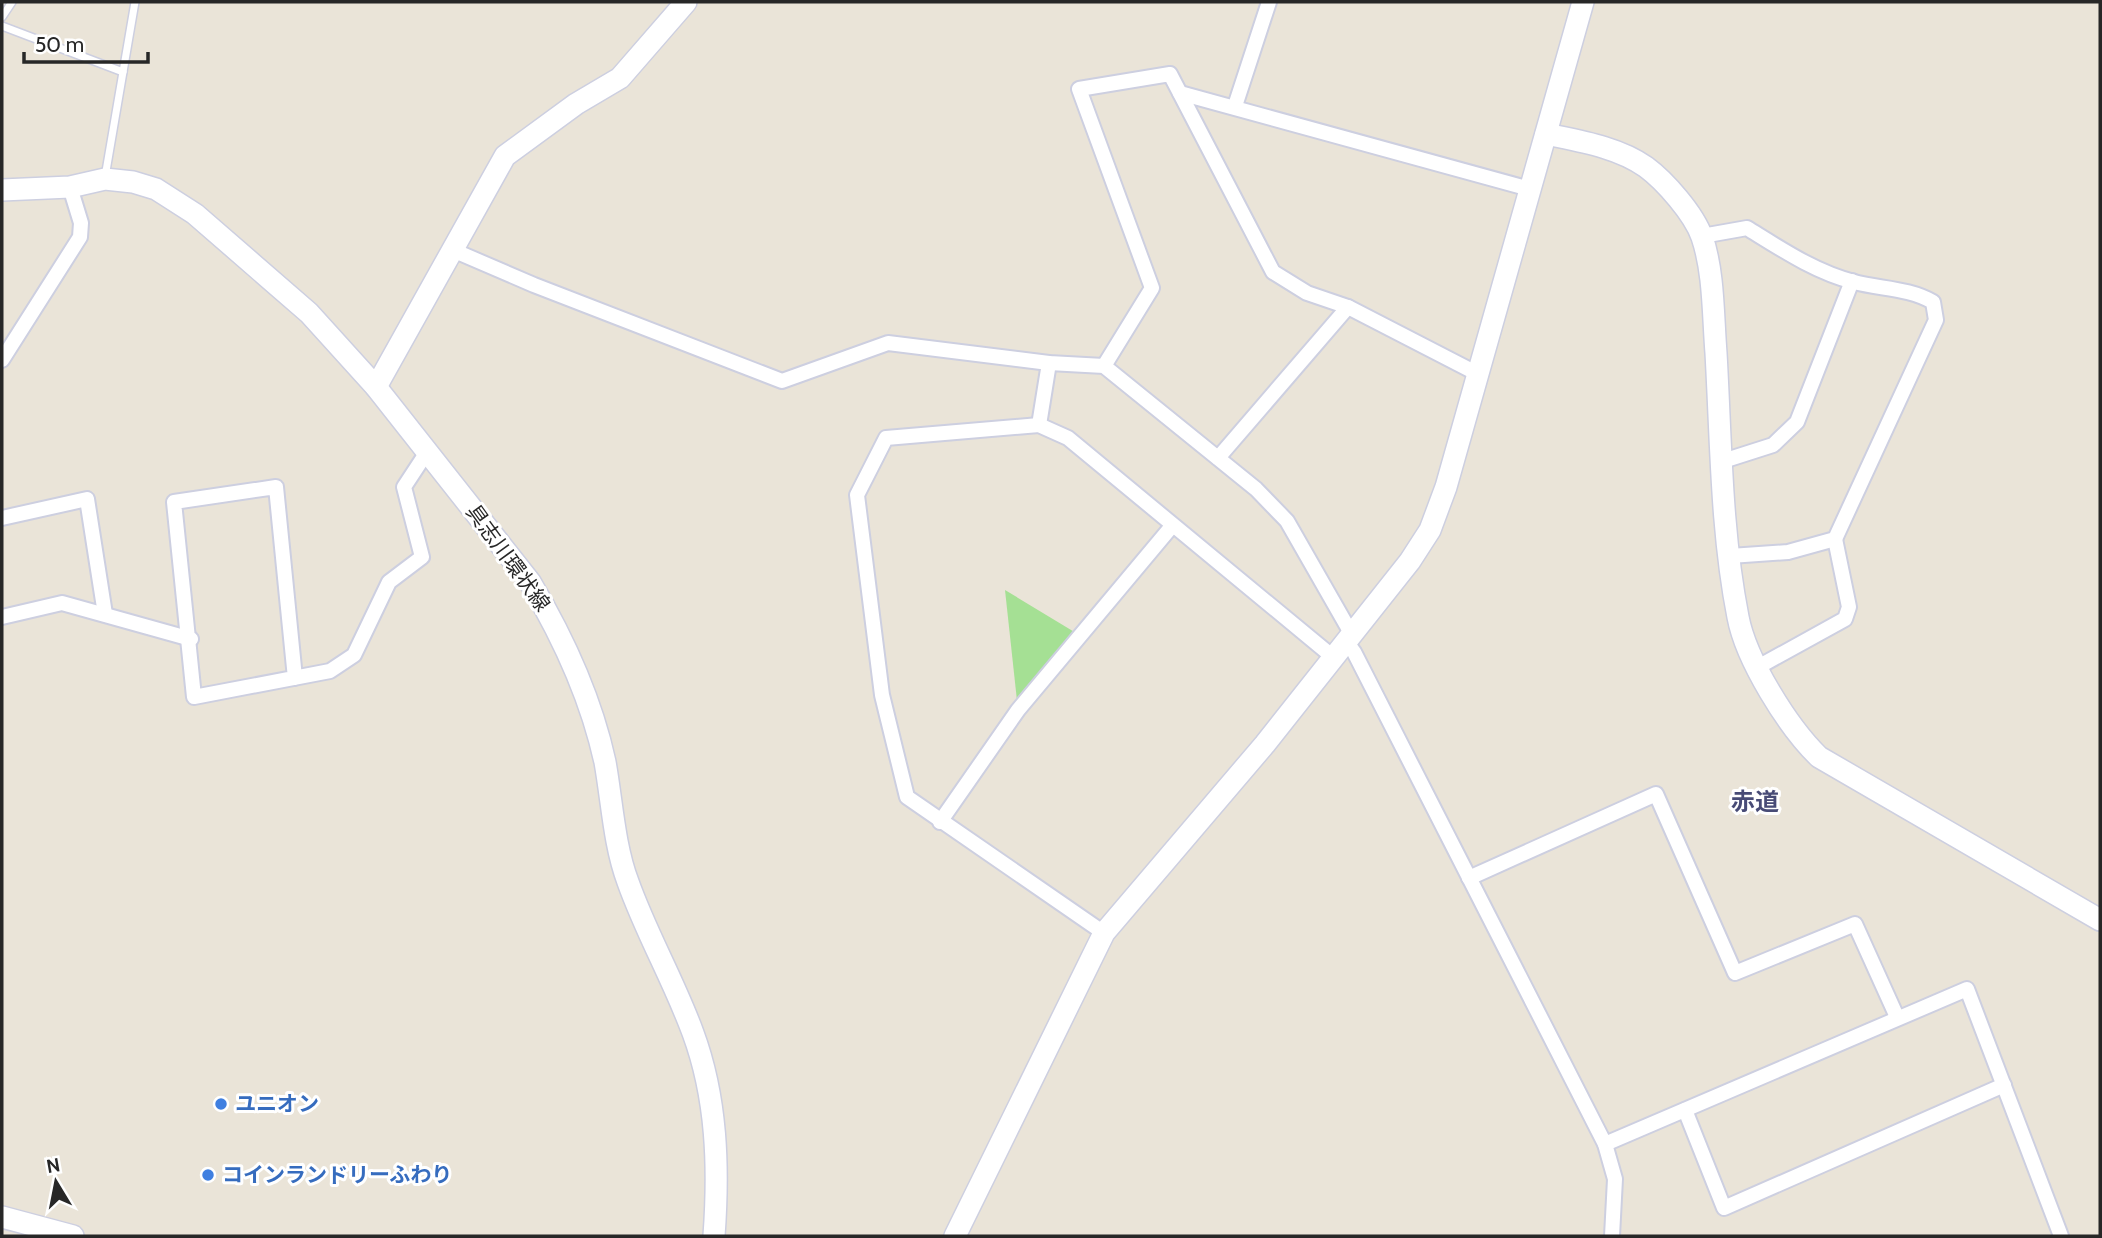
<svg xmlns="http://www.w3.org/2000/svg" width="2102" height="1238" viewBox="0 0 2102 1238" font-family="Cabin,'Noto Sans JP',sans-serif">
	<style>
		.green { fill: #a5e094 }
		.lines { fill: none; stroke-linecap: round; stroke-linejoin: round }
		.lane-casing { stroke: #cdcfe0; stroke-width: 10 }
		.street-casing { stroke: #cdcfe0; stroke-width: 18 }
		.secondary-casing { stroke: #cdcfe0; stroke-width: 24 }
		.lane { stroke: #fff; stroke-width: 7 }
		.street { stroke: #fff; stroke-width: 14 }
		.secondary { stroke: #fff; stroke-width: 21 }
		.shop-dot { fill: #3f7fe0; stroke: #fff; stroke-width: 2.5 }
		.labels { text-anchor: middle; stroke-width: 6; stroke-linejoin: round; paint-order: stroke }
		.street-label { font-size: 21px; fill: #272727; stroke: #fff }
		.shop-label { font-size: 21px; font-weight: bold; fill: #366cbe; stroke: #fff; text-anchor: start }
		.quarter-label { font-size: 24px; font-weight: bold; fill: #484b76; stroke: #fff }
	</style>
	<rect width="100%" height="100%" fill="#eae4d8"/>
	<path class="green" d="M1005 590 1081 636 1018 710Z"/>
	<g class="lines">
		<g class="lane-casing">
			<g id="lane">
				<path d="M2 17 12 2"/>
				<path d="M2 26 123 72"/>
				<path d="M105 177 135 2"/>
			</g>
		</g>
		<g class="street-casing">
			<g id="street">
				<path d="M1180 93 1530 189"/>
				<path d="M1235 106 1269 2"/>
				<path d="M1702 236 1747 228C1781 249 1815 272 1854 282 1881 289 1909 288 1933 302L1936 320 1835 539 1788 552 1730 556"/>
				<path d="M455 251 534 285 782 381 888 343 1049 363 1104 366 1256 489 1287 521 1351 633"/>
				<path d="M2 360 80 237 81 223 70 187"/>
				<path d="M1104 366 1152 288 1079 89 1170 74 1273 272 1307 293 1348 307 1478 374"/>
				<path d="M1039 425 1049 363"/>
				<path d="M1218 458 1348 307"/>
				<path d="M1723 461 1773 445 1797 422 1852 281"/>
				<path d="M2 518 87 499 105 614"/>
				<path d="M2 617 62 603 191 639"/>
				<path d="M1346 641 1354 652 1605 1144 1615 1179 1612 1236"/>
				<path d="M1758 667 1845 619 1849 607 1835 539"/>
				<path d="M295 678 276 487 174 502 194 697 330 671 354 655 389 582 422 557 404 487 427 452"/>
				<path d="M940 822 1018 710 1172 526"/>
				<path d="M1469 878 1656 794 1735 973 1855 924 1897 1017"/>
				<path d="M1104 933 907 797 882 695 857 495 886 438 1039 425 1068 438 1333 657"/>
				<path d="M1685 1110 1724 1208 2004 1085"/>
				<path d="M1605 1144 1967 989 2061 1236"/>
			</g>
		</g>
		<g class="secondary-casing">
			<g id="secondary">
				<path d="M1546 134C1579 141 1618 147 1646 167 1665 181 1694 214 1702 237 1714 272 1713 316 1716 353 1721 440 1721 531 1738 617 1746 660 1788 727 1819 757L2100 920"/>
				<path d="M2 190 70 187 105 179 133 182 156 189 195 214 309 313 376 387 530 582C564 639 591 698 605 762 612 801 614 845 628 882 646 933 674 981 693 1033 717 1098 719 1167 714 1236"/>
				<path d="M376 387 505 156 576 104 620 78 686 2"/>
				<path d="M2 1217 73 1236"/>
				<path d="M955 1236 1104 933 1265 744 1410 561 1430 530 1446 487 1583 2"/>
			</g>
		</g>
		<use href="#lane" class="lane"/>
		<use href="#street" class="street"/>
		<use href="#secondary" class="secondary"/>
	</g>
	<g class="shop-dot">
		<circle cx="221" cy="1104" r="7"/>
		<circle cx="208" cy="1175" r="7"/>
	</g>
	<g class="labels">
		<g class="street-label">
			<text transform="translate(508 558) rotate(54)" y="7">具志川環状線</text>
		</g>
		<g class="shop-label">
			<text x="235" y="1111">ユニオン</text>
			<text x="222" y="1182">コインランドリーふわり</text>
		</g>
		<g class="quarter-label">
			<text x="1755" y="810">赤道</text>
		</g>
	</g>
	<rect width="2102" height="1238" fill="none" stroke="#272727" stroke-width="7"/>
	<g transform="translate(56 1182) rotate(350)" stroke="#ffffff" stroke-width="5" paint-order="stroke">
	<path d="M0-5L12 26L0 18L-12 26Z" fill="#272727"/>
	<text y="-10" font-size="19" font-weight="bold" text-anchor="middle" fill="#272727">N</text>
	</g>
	<path d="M24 52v10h124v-10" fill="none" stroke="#272727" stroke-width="3.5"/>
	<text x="35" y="52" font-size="21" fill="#272727" stroke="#ffffff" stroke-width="5" paint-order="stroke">50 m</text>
</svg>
